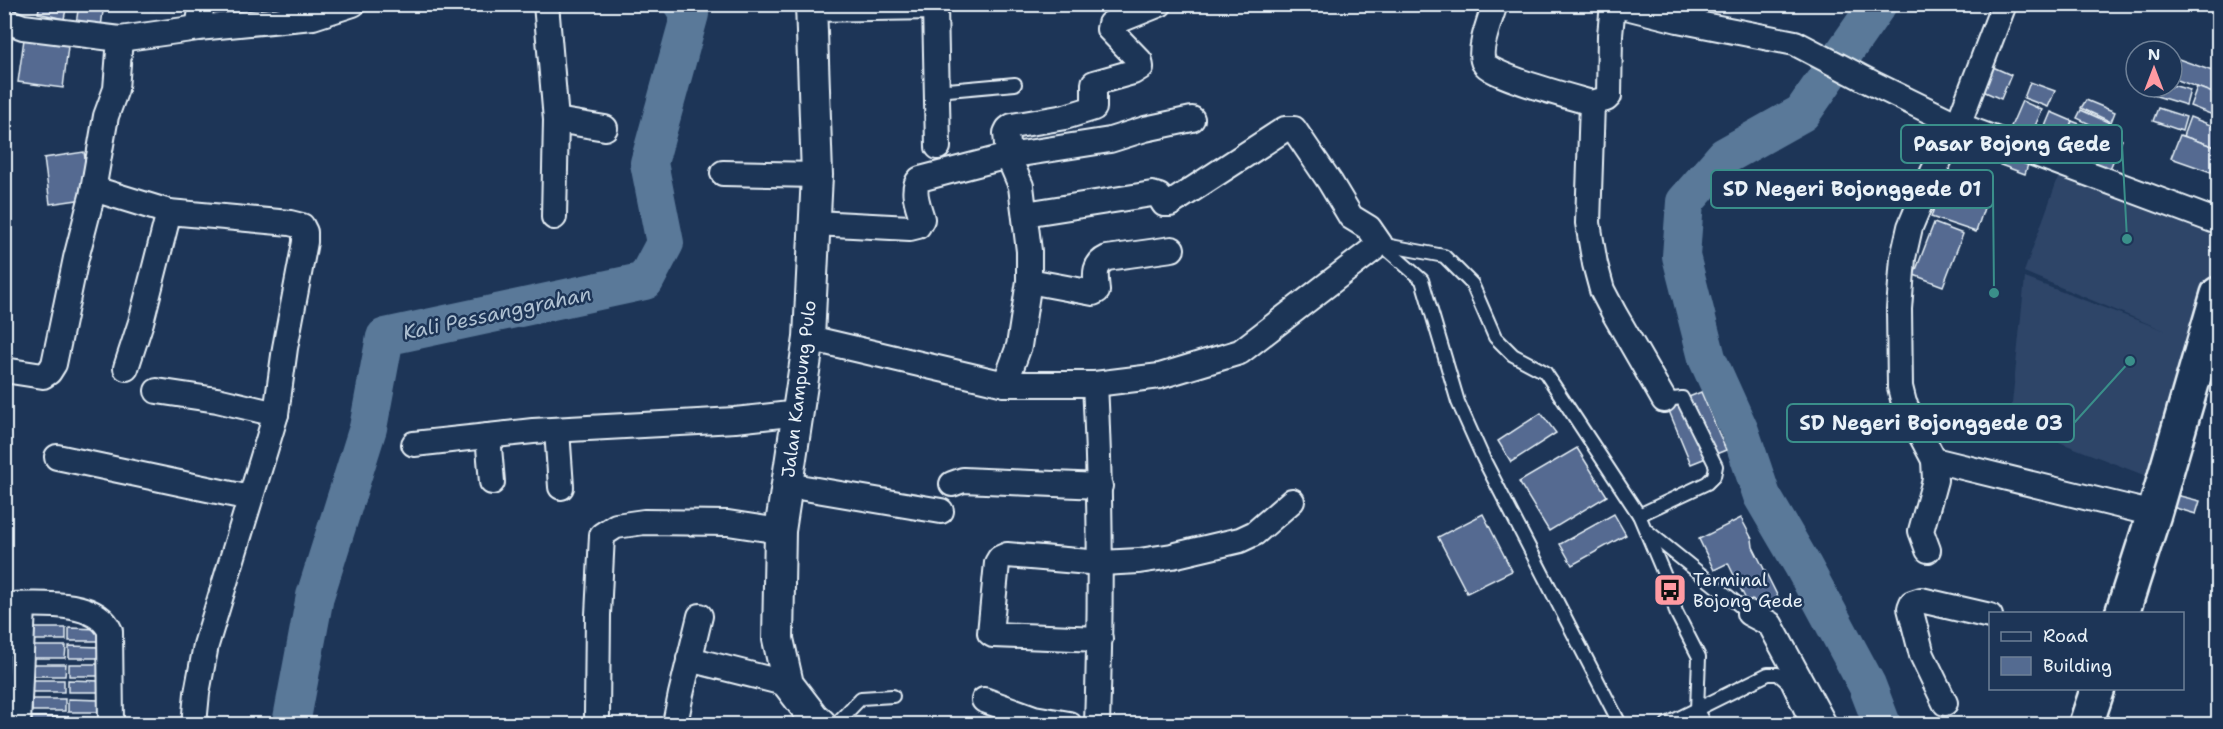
<svg xmlns="http://www.w3.org/2000/svg" width="2223" height="729" viewBox="0 0 2223 729" font-family="'Shantell Sans',sans-serif">
	<style>
		.built { fill: #2e4568 }
		.lines { fill: none; stroke-linecap: round; stroke-linejoin: round }
		.river { stroke: #5a7999; stroke-width: 38 }
		.building { fill: #546b91; stroke: #e8f1f8; stroke-width: 1.5 }
		.service-casing { stroke: #e8f1f8; stroke-width: 16 }
		.minor-casing { stroke: #e8f1f8; stroke-width: 28 }
		.tertiary-casing { stroke: #e8f1f8; stroke-width: 34 }
		.secondary-casing { stroke: #e8f1f8; stroke-width: 38 }
		.service { stroke: #1d3557; stroke-width: 12 }
		.minor { stroke: #1d3557; stroke-width: 24 }
		.tertiary { stroke: #1d3557; stroke-width: 30 }
		.secondary { stroke: #1d3557; stroke-width: 33 }
		.labels { text-anchor: middle; stroke-width: 5; stroke-linejoin: round; paint-order: stroke }
		.street-label { font-size: 18px; fill: #e8f1f8; stroke: #1d3557 }
		.poi-label { font-size: 18px; fill: #e8f1f8; stroke: #1d3557; text-anchor: start }
		.water-label { font-size: 20px; font-style: italic; fill: #afc1d2; stroke: #1d3557 }
		.leader { fill: none; stroke: #3a8f8a; stroke-width: 2 }
		.callout-dot { fill: #3a8f8a; stroke: #1d3557; stroke-width: 2 }
		.callout { fill: #1d3557; stroke: #3a8f8a; stroke-width: 2 }
		.callout-label { font-size: 20px; text-anchor: middle; font-weight: bold; fill: #e8f1f8 }
	</style>
	<rect width="100%" height="100%" fill="#1d3557"/>
	<filter id="ink" filterUnits="userSpaceOnUse"><feTurbulence type="fractalNoise" baseFrequency=".0167" numOctaves="2"/><feDisplacementMap in="SourceGraphic" scale="12" xChannelSelector="R" yChannelSelector="G"/><feConvolveMatrix kernelMatrix="1 2 1 2 8 2 1 2 1" color-interpolation-filters="sRGB"/></filter>
	<g filter="url(#ink)">
		<path class="built" d="M2062 167 2218 223V255L2192 341 2159 481 2010 423 2025 278 2166 331 2024 272Z"/>
		<g class="lines">
			<g class="river">
				<path d="M1878 4 1802 113 1725 156 1685 202 1681 256 1707 358 1740 431 1762 496 1803 566 1867 685 1882 724"/>
				<path d="M291 724 315 596 368 428 385 337 645 281 665 243 649 163 690 14 682 4"/>
			</g>
		</g>
		<g class="building">
			<path d="M40 4H67L64 19 38 13Z"/>
			<path d="M79 4H104L101 27 76 24Z"/>
			<path d="M123 4H155L154 10Z"/>
			<path d="M164 4H194V10Z"/>
			<path d="M4 29 13 30 10 51H4Z"/>
			<path d="M25 32 69 38 63 88 18 82Z"/>
			<path d="M2173 57 2218 73V95L2172 78Z"/>
			<path d="M1993 67 2011 75 2001 99 1983 91Z"/>
			<path d="M2030 82 2055 91 2048 107 2024 98Z"/>
			<path d="M2172 85 2190 90 2186 105 2153 95 2156 87H2172Z"/>
			<path d="M2197 87 2218 95V117L2190 106Z"/>
			<path d="M2086 100 2115 112 2111 122 2081 108Z"/>
			<path d="M2022 101 2042 110 2029 140 2009 131Z"/>
			<path d="M2158 108 2186 117 2182 131 2153 121Z"/>
			<path d="M2081 110 2110 123 2106 132 2077 118Z"/>
			<path d="M2051 112 2072 121 2060 151 2038 143Z"/>
			<path d="M2190 117 2218 128V148L2183 136Z"/>
			<path d="M2072 121 2122 140 2109 171 2060 151Z"/>
			<path d="M2180 135 2218 148 2211 172 2171 158Z"/>
			<path d="M2004 146 2031 155 2025 174 1998 164Z"/>
			<path d="M84 152 91 198 50 204 44 158Z"/>
			<path d="M1940 190 1985 205 1976 232 1931 217Z"/>
			<path d="M1934 223 1963 234 1943 286 1914 275Z"/>
			<path d="M1701 392 1726 450 1691 464 1667 406Z"/>
			<path d="M1541 413 1556 433 1511 462 1498 441Z"/>
			<path d="M1577 448 1607 496 1549 531 1519 482Z"/>
			<path d="M2168 493 2200 501 2196 514 2165 505Z"/>
			<path d="M1483 514 1512 571 1467 593 1438 537Z"/>
			<path d="M1614 514 1626 535 1572 565 1560 544Z"/>
			<path d="M1741 518 1752 539 1753 547 1779 599 1752 612 1728 563 1714 570 1699 539Z"/>
			<rect x="4" y="611" width="7" height="12"/>
			<rect x="33" y="628" width="33" height="12"/>
			<path d="M69 628 101 629V641H69Z"/>
			<rect x="4" y="629" width="7" height="12"/>
			<path d="M4 646 10 647V658H4Z"/>
			<path d="M33 646H66L65 658H33Z"/>
			<path d="M69 646 101 647V658H69Z"/>
			<rect x="4" y="664" width="6" height="12"/>
			<path d="M33 664H66L65 676H33Z"/>
			<rect x="69" y="664" width="32" height="12"/>
			<rect x="32" y="680" width="32" height="12"/>
			<path d="M68 680 100 681V692H68Z"/>
			<rect x="4" y="681" width="5" height="11"/>
			<rect x="32" y="699" width="33" height="12"/>
			<path d="M68 699 100 700V712H68Z"/>
			<rect x="32" y="717" width="33" height="7"/>
			<path d="M68 717 100 718V724H68Z"/>
		</g>
		<g class="lines">
			<g class="service-casing">
				<g id="service">
					<path d="M937 91 1015 84"/>
					<path d="M1380 244 1444 256 1472 284 1495 337 1513 355 1545 372 1639 515 1669 586 1676 612 1699 657 1697 710 1704 724"/>
					<path d="M1382 245 1422 280 1458 402 1484 460 1620 724"/>
					<path d="M1639 515 1707 483 1714 476 1716 466 1682 398 1664 400"/>
					<path d="M1647 531 1749 613"/>
					<path d="M836 724 861 698 893 696"/>
					<path d="M1667 724 1768 674H1778L1787 682 1807 724"/>
				</g>
			</g>
			<g class="minor-casing">
				<g id="minor">
					<path d="M546 4 556 120 554 217"/>
					<path d="M1495 4C1491 17 1477 51 1484 63 1490 76 1575 98 1592 103"/>
					<path d="M1613 4 1610 35 1609 96 1606 99 1592 103 1588 223 1595 264 1602 290 1614 313 1664 400"/>
					<path d="M1614 4 1678 20 1795 43 1872 83 1958 125 2218 222"/>
					<path d="M2004 4 1958 125 1933 172 1910 227 1903 258 1899 309 1900 387 1904 403 1934 460 2154 514"/>
					<path d="M811 9 935 7 938 147"/>
					<path d="M4 20 23 27 120 39 198 28 313 17 353 4"/>
					<path d="M198 28 202 4"/>
					<path d="M556 120 605 128"/>
					<path d="M723 173 817 175"/>
					<path d="M94 189 169 212 290 223 302 226 305 232V242L285 348 276 414 206 645 197 693 194 724"/>
					<path d="M815 223 910 228 918 226 922 219C919 207 910 189 920 179L1008 156 1110 140 1145 129 1192 119"/>
					<path d="M1029 281 1093 293 1097 291C1096 277 1092 265 1107 258L1172 249"/>
					<path d="M809 338 1005 384H1095L1160 376 1240 352 1380 244 1369 228 1351 217 1330 182 1294 129H1285L1170 204H1164L1159 196 1152 194 1025 214"/>
					<path d="M126 368 141 322 169 212"/>
					<path d="M4 370 43 376 49 372 54 364 76 258 92 196 106 116 116 89 120 39"/>
					<path d="M1005 384 1019 346 1029 281V251L1021 186 1008 156 1006 133 1008 129 1012 126 1065 117 1094 108V83L1133 72 1141 67 1140 61 1109 29 1110 24 1160 4"/>
					<path d="M1095 384C1101 498 1101 610 1097 724"/>
					<path d="M157 391 217 400 276 414"/>
					<path d="M557 430 561 487"/>
					<path d="M488 436 492 482"/>
					<path d="M414 444 533 431 735 420 799 413"/>
					<path d="M57 457 250 498"/>
					<path d="M952 484 963 480 1100 486"/>
					<path d="M787 485 941 511"/>
					<path d="M1928 550 1921 531 1935 480 1934 460"/>
					<path d="M4 605C35 605 96 598 110 631L111 724"/>
					<path d="M1749 613 1770 624 1824 724"/>
					<path d="M1100 639 993 635 990 633 997 563 1000 558 1007 555 1101 563 1139 561 1172 556 1240 540 1255 533 1292 501"/>
					<path d="M689 659 788 684"/>
					<path d="M984 700 1034 718 1069 724"/>
					<path d="M1945 703 1922 655 1910 608 1912 603 1921 600 1990 616"/>
					<path d="M597 715 598 615 602 535 616 526 644 522 728 523 780 531"/>
					<path d="M18 724 23 605"/>
					<path d="M675 724 681 694 700 616"/>
				</g>
			</g>
			<g class="tertiary-casing">
				<path id="tertiary" d="M811 4 817 175 811 296 809 338 780 531 778 639 788 684 814 718 821 724"/>
			</g>
			<g class="secondary-casing">
				<g id="secondary">
					<path d="M2122 614 2154 514 2218 294"/>
					<path d="M2086 724 2098 688"/>
				</g>
			</g>
			<use href="#service" class="service"/>
			<use href="#minor" class="minor"/>
			<use href="#tertiary" class="tertiary"/>
			<use href="#secondary" class="secondary"/>
		</g>
	</g>
	<defs>
		<g id="bus-square" transform="scale(1.725)"><rect x="-9" y="-9" width="18" height="18" rx="4" fill="#ff9aa2" stroke="#1d3557"/><path d="M-5-6H5V4H4V6H2V4H-2V6H-4V4H-5ZM-3.5-4V0h7V-4ZM-3.5 1.2v1.5H-2V1.2ZM2 1.2v1.5H3.5V1.2Z" fill="#111"/></g>
	</defs>
	<g fill-rule="evenodd">
		<use href="#bus-square" x="1670" y="590"/>
	</g>
	<g class="labels">
		<g class="street-label">
			<text transform="translate(799 389) rotate(-83)" y="6">Jalan Kampung Pulo</text>
		</g>
		<g class="poi-label">
			<text x="1693" y="586">Terminal<tspan x="1693" dy="21">Bojong Gede</tspan></text>
		</g>
		<g class="water-label">
			<text transform="translate(497 313) rotate(-12)" y="7">Kali Pessanggrahan</text>
		</g>
	</g>
	<path class="leader" d="M2127 239L2122 144M1994 293L1993 189M2130 361L2074 423"/>
	<g class="callout-dot">
		<circle cx="2127" cy="239" r="6"/>
		<circle cx="1994" cy="293" r="6"/>
		<circle cx="2130" cy="361" r="6"/>
	</g>
	<g class="callout">
		<rect x="1901" y="125" width="221" height="38" rx="6"/>
		<rect x="1711" y="170" width="282" height="38" rx="6"/>
		<rect x="1787" y="404" width="287" height="38" rx="6"/>
	</g>
	<g class="callout-label">
		<text x="2012" y="151">Pasar Bojong Gede</text>
		<text x="1852" y="196">SD Negeri Bojonggede 01</text>
		<text x="1931" y="430">SD Negeri Bojonggede 03</text>
	</g>
	<rect width="2223" height="729" fill="none" stroke="#1d3557" stroke-width="24"/>
	<rect x="12" y="12" width="2199" height="705" fill="none" stroke="#e8f1f8" stroke-width="2" filter="url(#ink)"/>
	<rect x="1989" y="612" width="195" height="78" fill="#1d3557" stroke="#6e8097" stroke-width="1.5"/>
	<rect x="2001" y="632" width="30" height="9" fill="#1d3557" stroke="#6e8097" stroke-width="1.5"/>
	<text x="2043" y="642" font-size="18" fill="#e8f1f8">Road</text>
	<rect x="2001" y="657" width="30" height="18" fill="#546b91" stroke="#6e8097" stroke-width="1.5"/>
	<text x="2043" y="672" font-size="18" fill="#e8f1f8">Building</text>
	<g transform="translate(2154 69)"><circle r="28" fill="#1d3557" stroke="#6e8097" stroke-width="1.5"/>
	<path d="M0-4.5L10 22L0 15L-10 22Z" fill="#ff9aa2"/>
	<text y="-9" font-size="16" font-weight="bold" text-anchor="middle" fill="#e8f1f8">N</text>
	</g>
</svg>
